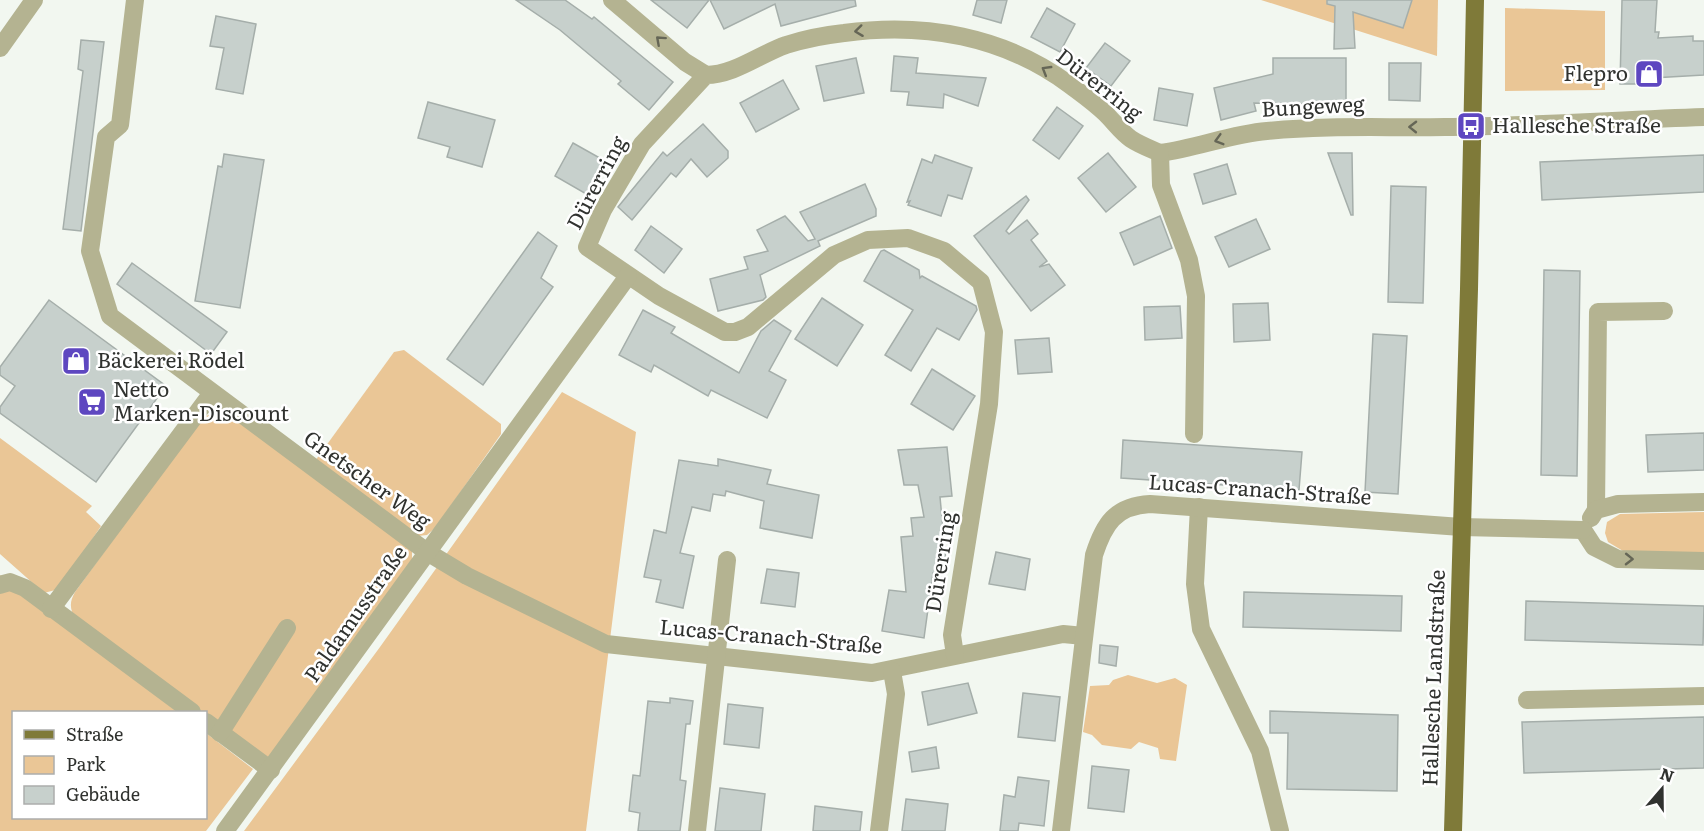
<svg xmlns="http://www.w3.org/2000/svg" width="1704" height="831" viewBox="0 0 1704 831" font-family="Literata,serif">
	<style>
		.green { fill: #eac696 }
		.building { fill: #c7d0cc; stroke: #a5aeaa; stroke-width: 1.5 }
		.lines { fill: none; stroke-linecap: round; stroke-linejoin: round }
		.minor { stroke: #b4b391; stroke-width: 18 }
		.major { stroke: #7f7a39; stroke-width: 18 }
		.oneway { stroke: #656656 }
		.labels { text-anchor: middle; stroke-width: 5; stroke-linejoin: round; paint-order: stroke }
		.poi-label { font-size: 21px; fill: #30322f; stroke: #fff; text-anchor: start }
		.street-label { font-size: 21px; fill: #30322f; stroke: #fff }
	</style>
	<rect width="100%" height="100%" fill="#f2f7f0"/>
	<g class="green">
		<path d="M1261 0H1438L1437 56Z"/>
		<path d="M1505 8 1605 11V90L1505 91Z"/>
		<path d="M404 350 501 424V434L436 527 427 535 418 536 315 461 394 352Z"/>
		<path d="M562 392 636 432 586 831H244L380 647Z"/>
		<path d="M222 412 233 415 412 550V560L269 758 206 715V712H202L75 619C70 608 69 603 75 592L198 423 208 415Z"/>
		<path d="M0 438 92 506 86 512 101 526 59 589 44 593 0 554Z"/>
		<path d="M1704 512V553L1623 551 1608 542 1605 533 1607 522 1620 514Z"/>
		<path d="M0 575 21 595 178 712H14V818H206V733L253 769 206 831H0Z"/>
		<path d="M1128 675 1157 683 1175 678 1187 685 1176 761 1160 759 1158 748 1139 742 1131 749 1102 745 1092 735 1083 732 1090 686 1109 685 1113 680Z"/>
	</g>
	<g class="building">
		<path d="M516 0H565L592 19 594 17 673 82 649 110 618 84 621 81 560 30Z"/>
		<path d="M651 0H709L687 28Z"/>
		<path d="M710 0H855L856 6 781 26 775 4 724 29Z"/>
		<path d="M977 0H1007L1001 23 973 15Z"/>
		<path d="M1327 0H1412L1403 28 1353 12 1355 48 1334 49 1335 6 1327 4Z"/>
		<path d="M1622 0H1657L1655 32H1659L1658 38 1693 36V41H1704V75L1652 78V84H1620Z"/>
		<path d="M1047 8 1075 24 1060 52 1031 37Z"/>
		<path d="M216 16 256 24 243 94 216 89 224 48 210 46Z"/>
		<path d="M81 40 104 42 81 231 63 229 83 71 78 69Z"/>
		<path d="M1105 43 1130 61 1111 86 1086 68Z"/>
		<path d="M894 56 918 58 916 73 986 78 978 106 944 94 943 108 907 105 909 92 891 91Z"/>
		<path d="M856 58 864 93 824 101 816 66Z"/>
		<path d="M1273 58H1346V105L1254 103 1256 111 1221 120 1214 88 1273 74Z"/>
		<path d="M1389 63H1421L1420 101 1389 100Z"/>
		<path d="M783 80 799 109 756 132 740 103Z"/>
		<path d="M1159 88 1193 94 1187 126 1154 120Z"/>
		<path d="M428 102 495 120 482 167 447 157 450 147 418 138Z"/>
		<path d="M1057 107 1083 126 1059 159 1033 140Z"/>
		<path d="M703 124 728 151V158L707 177 691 159 676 177 671 173 632 220 618 207 663 152 667 156Z"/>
		<path d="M573 143 607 162 588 195 555 176Z"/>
		<path d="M1108 153 1136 187 1106 212 1078 178Z"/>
		<path d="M1328 153H1352L1353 215H1351Z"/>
		<path d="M224 154 264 160 240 308 195 301 218 166 222 167Z"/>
		<path d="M935 155 972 168 962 199 948 195 941 216 908 205 910 201 907 202 922 159 932 163Z"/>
		<path d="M1704 155V192L1542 200 1540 162Z"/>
		<path d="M1227 164 1236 194 1203 204 1194 174Z"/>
		<path d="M865 184 876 209V216L818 241 820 246 760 275 766 297 763 300 718 311 710 279 748 269 744 257 768 251 757 230 785 216 808 241 815 239 800 212Z"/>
		<path d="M1391 186 1426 187 1423 303 1388 302Z"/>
		<path d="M1026 196 1029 200 1006 231 1009 234 1027 220 1038 234 1031 240 1047 261 1039 267 1049 264 1065 285 1031 311 974 236Z"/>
		<path d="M1160 216 1172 248 1134 265 1120 233Z"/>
		<path d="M1256 219 1270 249 1229 267 1215 237Z"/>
		<path d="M651 226 682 249 664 273 635 250Z"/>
		<path d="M538 232 557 246 541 278 553 287 483 385 447 359Z"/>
		<path d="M884 250 919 270 920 278 922 276 976 306 977 310 959 340 937 328 911 371 885 355 913 310 864 281 881 251Z"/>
		<path d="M132 263 227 332 211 354 117 284Z"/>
		<path d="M1544 270 1580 271 1577 476 1541 475Z"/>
		<path d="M822 298 863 325 837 366 795 339Z"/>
		<path d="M49 300 166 386 96 482 0 413V407L15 386 0 375V367Z"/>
		<path d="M1268 303 1270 340 1234 342 1233 304Z"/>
		<path d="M1180 306 1182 338 1145 340 1144 307Z"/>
		<path d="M643 310 675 327 671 333 739 373 761 331 774 320 791 331 769 371 786 380 767 418 711 390 708 396 654 365 651 372 619 355Z"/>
		<path d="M1373 334 1407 336 1398 494 1365 492Z"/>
		<path d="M1049 338 1052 372 1018 374 1015 340Z"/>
		<path d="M932 369 975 396 953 430 911 404Z"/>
		<path d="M1704 433V470L1648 472 1646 435Z"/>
		<path d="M1123 440 1302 452 1299 490 1121 478Z"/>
		<path d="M947 447 952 496 940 497 947 572 933 573 924 638 882 631 889 590 906 592 901 537 913 536 911 518 924 517 918 485H904L898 450Z"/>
		<path d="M718 459 771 470 767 484 819 495 812 538 760 528 764 501 726 491 725 496 713 494 710 511 692 507 680 553 694 556 683 608 656 602 661 580 644 577 654 530 666 533 679 460 718 466Z"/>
		<path d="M996 552 1030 559 1025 590 989 584Z"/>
		<path d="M767 569 799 573 795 607 761 603Z"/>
		<path d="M1244 592 1402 596 1401 631 1243 627Z"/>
		<path d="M1526 601 1704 606 1703 645 1525 640Z"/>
		<path d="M1100 645 1118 647 1116 666 1099 663Z"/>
		<path d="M968 683 977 713 928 725 922 692Z"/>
		<path d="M1023 693 1060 697 1055 741 1018 737Z"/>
		<path d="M670 698 693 701 690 724H686L680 780 686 781 680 831H638L640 813 629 811 633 775 640 776 648 701 670 703Z"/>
		<path d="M728 704 763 708 759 748 724 744Z"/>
		<path d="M1270 711 1398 715 1397 791 1287 789 1288 733H1270Z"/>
		<path d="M1704 717V768L1524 773 1522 722Z"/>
		<path d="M936 747 939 768 912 772 909 752Z"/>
		<path d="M1092 766 1129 770 1124 812 1088 808Z"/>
		<path d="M1018 777 1049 781 1044 826 1019 823 1018 831H1000L1004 795 1015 797Z"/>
		<path d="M720 788 765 794 761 831H715Z"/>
		<path d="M906 799 948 804 945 831H902Z"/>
		<path d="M815 806 862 812 860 831H813Z"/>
	</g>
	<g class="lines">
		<g class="minor">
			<path d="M135 0 120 125 106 137 90 251 110 316 427 552 467 576 606 644 872 673 1063 634 1084 636"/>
			<path d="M612 0 685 62 706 75"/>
			<path d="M0 48 34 0"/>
			<path d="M1160 153C1197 148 1231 134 1267 131 1327 125 1385 128 1445 127 1531 126 1618 120 1704 117"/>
			<path d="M1160 153 1161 185 1189 260 1196 296 1194 434"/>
			<path d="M1199 507 1195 584 1201 629 1260 751 1280 831"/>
			<path d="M1596 510 1598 312 1664 311"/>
			<path d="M1591 518 1596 510 1618 504 1704 502"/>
			<path d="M1583 530 1594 547 1618 559 1704 561"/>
			<path d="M0 585 10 582 25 588 192 712"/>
			<path d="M51 609 212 393"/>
			<path d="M955 655 952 635 989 404 994 332 981 282 944 251 908 238 868 240 834 255 748 327 735 332H725L659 296 587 247 603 210 642 144 706 75C734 75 760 54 786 45 805 39 825 35 844 33 924 22 1004 36 1070 85 1082 94 1095 103 1106 114 1114 122 1122 133 1131 139 1140 145 1151 149 1160 153"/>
			<path d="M1527 700 1704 696"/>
			<path d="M206 722 271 770"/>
			<path d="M220 733 287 628"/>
			<path d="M225 831 628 276"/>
			<path d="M697 831 727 560"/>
			<path d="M879 831 896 694 892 671"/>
			<path d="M1061 831 1094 555C1104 524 1115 506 1150 504L1461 527 1583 530"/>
		</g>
		<path class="major" d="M1453 831 1469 289 1475 0"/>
	</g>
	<defs><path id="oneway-chevron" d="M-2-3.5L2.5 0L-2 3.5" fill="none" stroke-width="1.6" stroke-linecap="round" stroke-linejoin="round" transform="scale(1.5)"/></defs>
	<g class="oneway">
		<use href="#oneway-chevron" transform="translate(859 31) rotate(173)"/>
		<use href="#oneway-chevron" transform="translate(660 40) rotate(-138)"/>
		<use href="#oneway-chevron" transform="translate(1046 70) rotate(-149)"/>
		<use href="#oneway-chevron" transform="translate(1413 127) rotate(-179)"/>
		<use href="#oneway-chevron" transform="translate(1219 140) rotate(164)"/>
		<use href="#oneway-chevron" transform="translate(1629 559) rotate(1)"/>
	</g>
	<defs>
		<g id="shop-square" transform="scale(1.5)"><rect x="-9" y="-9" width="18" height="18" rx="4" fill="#5e47c0" stroke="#fff"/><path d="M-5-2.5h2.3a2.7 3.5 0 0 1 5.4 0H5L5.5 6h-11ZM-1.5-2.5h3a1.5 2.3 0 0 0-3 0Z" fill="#fff"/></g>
		<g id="bus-square" transform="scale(1.5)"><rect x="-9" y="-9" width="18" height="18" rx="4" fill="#5e47c0" stroke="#fff"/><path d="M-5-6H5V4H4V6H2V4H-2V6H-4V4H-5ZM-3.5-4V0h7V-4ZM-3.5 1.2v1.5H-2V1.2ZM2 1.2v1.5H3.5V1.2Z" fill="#fff"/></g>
		<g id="supermarket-square" transform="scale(1.5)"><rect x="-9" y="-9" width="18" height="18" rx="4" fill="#5e47c0" stroke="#fff"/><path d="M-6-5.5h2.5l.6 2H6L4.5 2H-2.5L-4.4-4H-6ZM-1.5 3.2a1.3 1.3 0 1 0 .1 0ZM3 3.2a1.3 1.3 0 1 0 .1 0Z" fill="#fff"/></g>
	</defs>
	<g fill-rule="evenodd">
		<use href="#shop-square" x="1649" y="74"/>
		<use href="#bus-square" x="1471" y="126"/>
		<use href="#shop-square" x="76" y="361"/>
		<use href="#supermarket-square" x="92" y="402"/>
	</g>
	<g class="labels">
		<g class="poi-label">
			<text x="1628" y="81" text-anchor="end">Flepro</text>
			<text x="1492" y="133">Hallesche Straße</text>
			<text x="97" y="368">Bäckerei Rödel</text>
			<text x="113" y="397">Netto<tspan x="113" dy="24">Marken-Discount</tspan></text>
		</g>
		<g class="street-label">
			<text transform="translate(1099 85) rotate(38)" y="7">Dürerring</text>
			<text transform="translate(1313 107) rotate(-3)" y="7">Bungeweg</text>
			<text transform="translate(597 183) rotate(-62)" y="7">Dürerring</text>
			<text transform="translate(367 480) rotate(36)" y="7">Gnetscher Weg</text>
			<text transform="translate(1260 490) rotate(4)" y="7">Lucas-Cranach-Straße</text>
			<text transform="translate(941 562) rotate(-81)" y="7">Dürerring</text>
			<text transform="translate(356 614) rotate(-55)" y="7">Paldamusstraße</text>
			<text transform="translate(771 637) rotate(5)" y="7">Lucas-Cranach-Straße</text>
			<text transform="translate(1434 678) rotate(-88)" y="7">Hallesche Landstraße</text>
		</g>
	</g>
	<rect x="12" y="711" width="195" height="108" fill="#ffffff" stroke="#acadac" stroke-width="1.5"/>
	<rect x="24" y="730" width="30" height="9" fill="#7f7a39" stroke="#acadac" stroke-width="1.5"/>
	<text x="66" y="741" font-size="18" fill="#30322f">Straße</text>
	<rect x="24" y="756" width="30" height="18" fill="#eac696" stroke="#acadac" stroke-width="1.5"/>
	<text x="66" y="771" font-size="18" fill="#30322f">Park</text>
	<rect x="24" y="786" width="30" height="18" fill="#c7d0cc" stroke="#acadac" stroke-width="1.5"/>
	<text x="66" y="801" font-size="18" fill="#30322f">Gebäude</text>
	<g transform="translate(1662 789) rotate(20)" stroke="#ffffff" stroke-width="4.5" paint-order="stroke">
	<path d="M0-4.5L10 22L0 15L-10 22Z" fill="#30322f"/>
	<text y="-9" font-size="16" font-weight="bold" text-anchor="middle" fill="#30322f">N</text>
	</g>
</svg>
